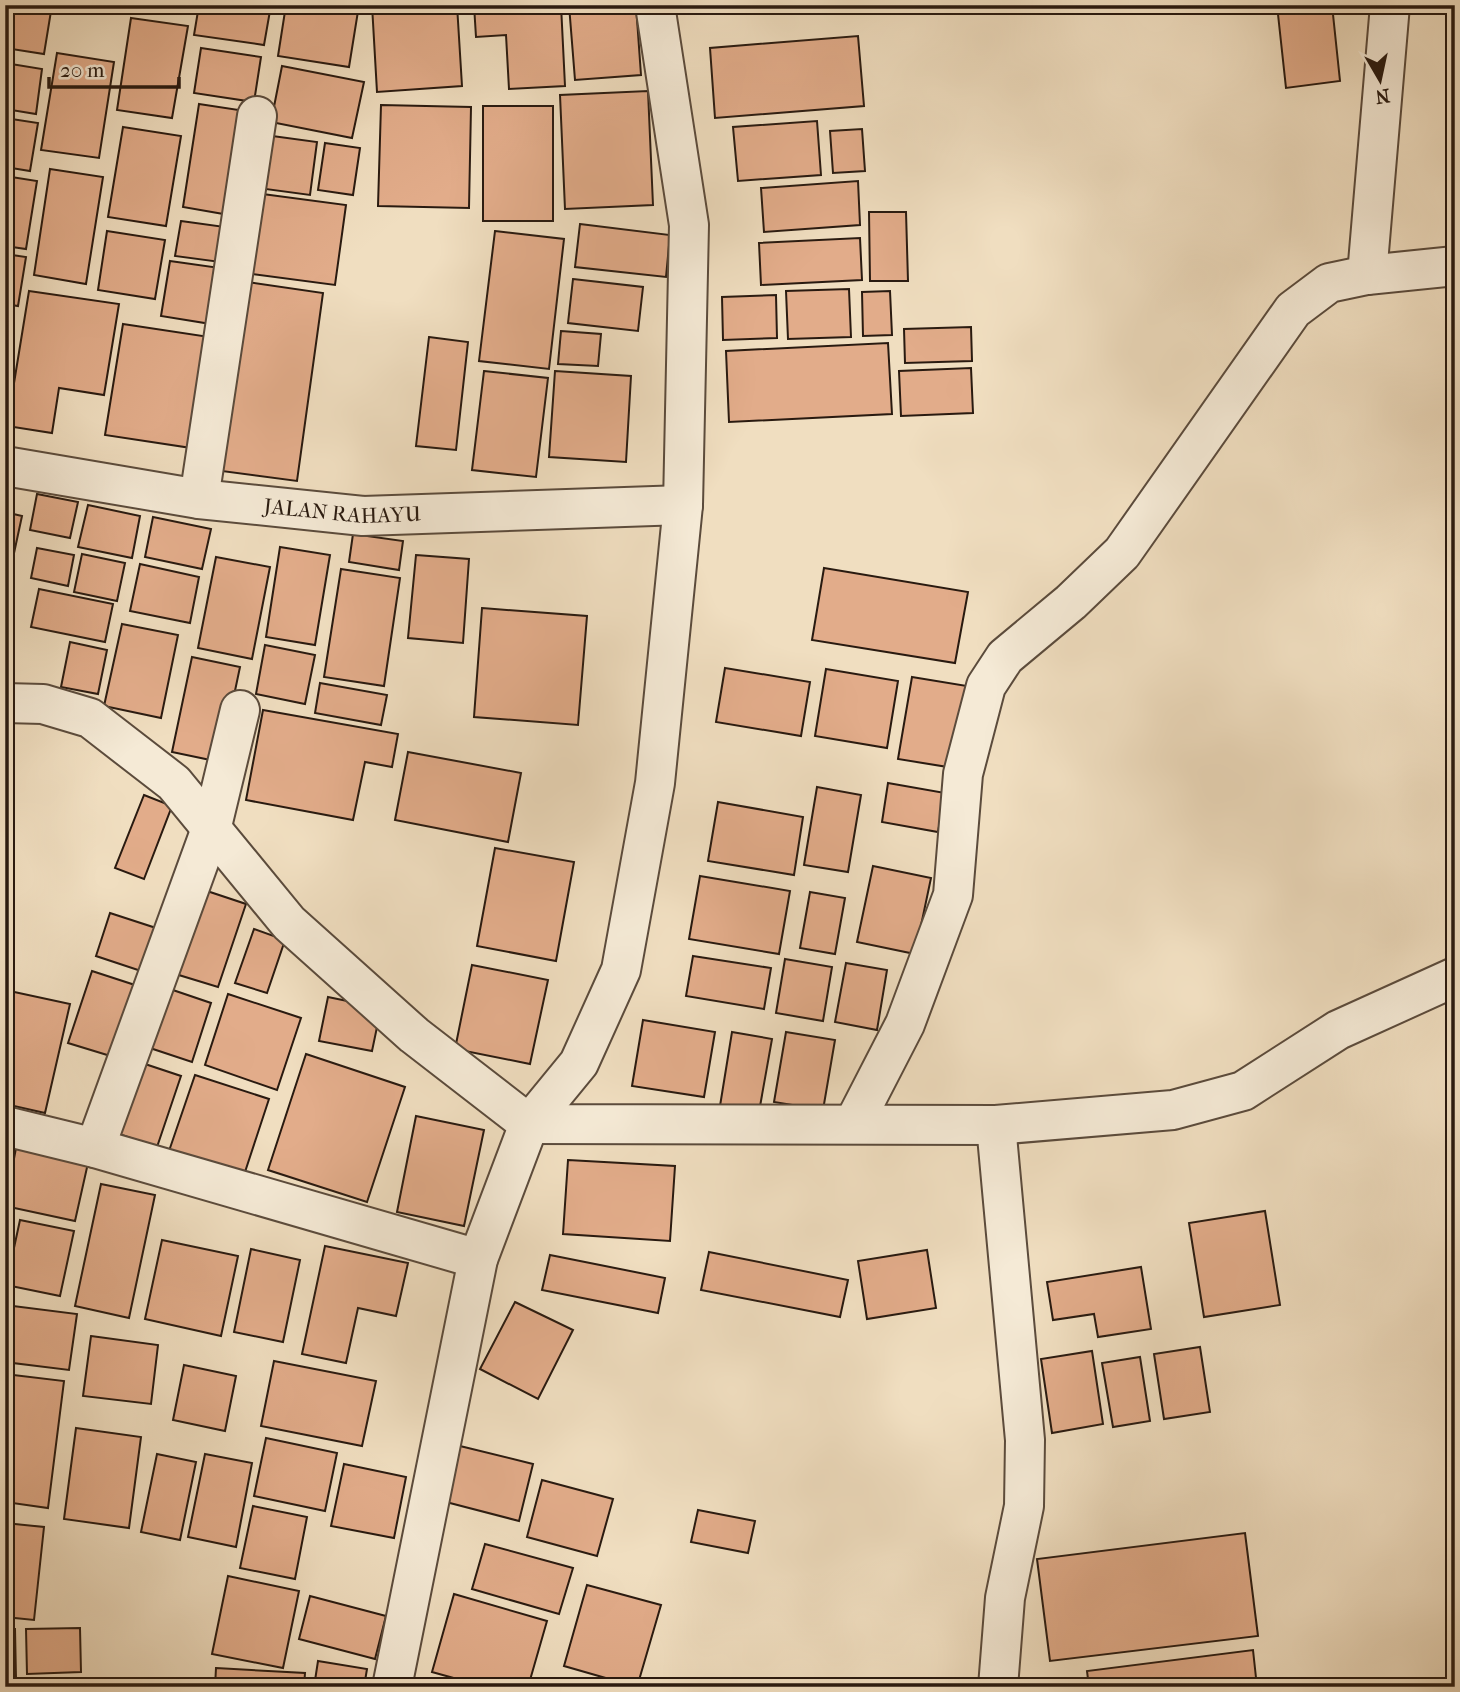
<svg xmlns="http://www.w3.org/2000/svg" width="1460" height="1692" viewBox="0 0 1460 1692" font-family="'IM FELL French Canon',serif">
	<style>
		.building { fill: #e2ac8a; stroke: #291a10; stroke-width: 2 }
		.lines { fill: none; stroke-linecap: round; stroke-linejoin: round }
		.minor-casing { stroke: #5b4b3c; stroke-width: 42 }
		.minor { stroke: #f5ead6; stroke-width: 38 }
		.labels { text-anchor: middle; stroke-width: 6; stroke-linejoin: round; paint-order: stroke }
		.street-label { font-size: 21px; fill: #291a10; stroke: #f5ead6 }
	</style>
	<rect width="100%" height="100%" fill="#f0dec0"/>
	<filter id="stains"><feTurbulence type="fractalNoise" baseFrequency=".00286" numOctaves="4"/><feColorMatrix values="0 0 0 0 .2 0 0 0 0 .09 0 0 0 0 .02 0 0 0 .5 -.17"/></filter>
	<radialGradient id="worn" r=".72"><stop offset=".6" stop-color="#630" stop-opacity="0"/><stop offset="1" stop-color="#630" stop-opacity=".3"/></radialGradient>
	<g class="building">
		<path d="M5 5H52L44 54 5 48Z"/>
		<path d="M199 5H271L264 45 194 35Z"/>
		<path d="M286 5H359L349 67 278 56Z"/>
		<path d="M372 5H457L462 86 377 92Z"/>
		<path d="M474 5H561L565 86 509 89 506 35 476 37Z"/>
		<path d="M569 5H636L641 75 575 80Z"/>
		<path d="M1277 5H1332L1340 81 1286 88Z"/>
		<path d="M131 18 188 26 172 118 117 110Z"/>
		<path d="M858 36 864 106 715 118 710 48Z"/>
		<path d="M201 48 261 57 254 102 194 93Z"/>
		<path d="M57 53 114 62 99 158 41 150Z"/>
		<path d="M5 63 42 69 36 114 5 109Z"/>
		<path d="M282 66 364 82 352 138 271 122Z"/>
		<path d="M648 91 653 205 565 209 560 95Z"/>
		<path d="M199 104 252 112 235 216 183 207Z"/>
		<path d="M381 105 471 107 469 208 378 206Z"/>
		<rect x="483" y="106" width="70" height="115"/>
		<path d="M5 118 38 123 30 171 5 167Z"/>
		<path d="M817 121 821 175 738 181 733 127Z"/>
		<path d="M123 127 181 136 166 226 108 217Z"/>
		<path d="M862 129 865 171 833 173 830 131Z"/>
		<path d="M265 135 317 142 310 195 258 188Z"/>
		<path d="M325 143 360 148 353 195 318 190Z"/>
		<path d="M50 169 103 177 86 284 34 275Z"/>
		<path d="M5 176 37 181 26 249 5 246Z"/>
		<path d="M858 181 860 225 764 232 761 188Z"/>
		<path d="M255 193 346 205 335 285 244 273Z"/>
		<path d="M869 212H906L908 281H870Z"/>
		<path d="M181 221 225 227 220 262 175 256Z"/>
		<path d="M580 224 670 235 666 277 575 267Z"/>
		<path d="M107 231 165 240 155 299 98 290Z"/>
		<path d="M495 231 564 239 549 369 479 361Z"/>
		<path d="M860 238 862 280 761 285 759 243Z"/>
		<path d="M5 254 26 257 18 306 5 304Z"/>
		<path d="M170 261 220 268 211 324 161 316Z"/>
		<path d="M573 279 643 287 638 331 568 323Z"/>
		<path d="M240 281 323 293 297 481 214 470Z"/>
		<path d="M849 289 851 337 788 339 786 291Z"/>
		<path d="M29 291 119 304 104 395 59 388 52 433 7 426Z"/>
		<path d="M890 291 892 335 863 336 862 292Z"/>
		<path d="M776 295 777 338 723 340 722 297Z"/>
		<path d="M123 324 216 338 198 449 105 435Z"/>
		<path d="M971 327 972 361 905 363 904 329Z"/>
		<path d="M561 331 601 334 598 366 558 364Z"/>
		<path d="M429 337 468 342 456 450 416 446Z"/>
		<path d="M888 343 892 414 729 422 726 351Z"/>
		<path d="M971 368 973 413 901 416 899 371Z"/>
		<path d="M484 371 548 378 536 477 472 470Z"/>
		<path d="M555 371 631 376 626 462 549 457Z"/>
		<path d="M37 494 78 502 70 538 30 530Z"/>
		<path d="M88 505 140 516 132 558 78 547Z"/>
		<path d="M5 512 22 516 5 595Z"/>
		<path d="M153 517 211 529 202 569 145 557Z"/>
		<path d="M353 534 403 541 399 570 349 562Z"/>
		<path d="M280 547 330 555 315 645 266 637Z"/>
		<path d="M37 548 74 555 68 586 31 578Z"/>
		<path d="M82 554 125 563 117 601 74 592Z"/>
		<path d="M416 555 469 559 463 643 408 638Z"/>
		<path d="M216 557 270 567 252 659 198 648Z"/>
		<path d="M140 564 199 577 190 623 130 611Z"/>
		<path d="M824 568 968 592 955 663 812 640Z"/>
		<path d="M341 569 400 578 384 686 324 677Z"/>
		<path d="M39 589 113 604 105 642 31 627Z"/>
		<path d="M482 608 587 616 578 725 474 717Z"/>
		<path d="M122 624 178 635 161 718 104 706Z"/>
		<path d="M70 642 107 650 98 694 61 687Z"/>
		<path d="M265 645 315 655 305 704 256 694Z"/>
		<path d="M192 657 240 667 220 762 172 752Z"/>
		<path d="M725 668 810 682 801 736 716 722Z"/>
		<path d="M826 669 898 681 887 748 815 736Z"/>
		<path d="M912 677 967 686 954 768 898 759Z"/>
		<path d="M320 683 387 695 381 725 315 713Z"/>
		<path d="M263 710 398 734 392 767 365 762 353 820 246 800Z"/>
		<path d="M408 752 521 773 508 842 395 820Z"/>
		<path d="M888 783 945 793 938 832 882 822Z"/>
		<path d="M817 787 861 795 848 872 804 865Z"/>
		<path d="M144 795 172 806 144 879 115 868Z"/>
		<path d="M718 802 803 817 794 875 708 861Z"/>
		<path d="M495 848 574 862 556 961 477 946Z"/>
		<path d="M873 866 931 878 915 954 857 942Z"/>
		<path d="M700 876 790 891 779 954 689 939Z"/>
		<path d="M198 888 246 904 218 987 169 972Z"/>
		<path d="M810 892 845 898 835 954 800 948Z"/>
		<path d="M110 913 159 929 144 972 96 956Z"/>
		<path d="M254 929 285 940 267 993 235 983Z"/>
		<path d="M693 956 771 968 764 1009 686 996Z"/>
		<path d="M785 959 832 967 823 1021 776 1013Z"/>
		<path d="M846 963 887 970 877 1030 835 1022Z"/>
		<path d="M472 965 548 980 530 1064 455 1049Z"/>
		<path d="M92 971 141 987 117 1058 68 1043Z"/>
		<path d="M164 987 211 1003 192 1062 144 1046Z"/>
		<path d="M5 990 70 1004 45 1113 5 1104Z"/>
		<path d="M228 994 301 1018 277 1090 205 1065Z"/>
		<path d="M328 997 381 1008 372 1051 319 1041Z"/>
		<path d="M643 1020 715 1032 704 1097 632 1086Z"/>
		<path d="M732 1032 772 1039 759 1112 720 1106Z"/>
		<path d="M786 1032 835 1040 823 1110 774 1102Z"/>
		<path d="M306 1054 405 1087 367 1202 268 1170Z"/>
		<path d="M136 1061 181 1076 157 1147 113 1132Z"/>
		<path d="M195 1075 269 1099 244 1175 169 1151Z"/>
		<path d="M416 1116 484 1130 464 1226 397 1212Z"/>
		<path d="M16 1148 88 1163 75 1221 5 1206Z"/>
		<path d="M568 1160 675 1166 670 1241 563 1234Z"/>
		<path d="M101 1184 155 1195 129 1318 75 1306Z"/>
		<path d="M1265 1211 1280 1305 1204 1317 1189 1223Z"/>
		<path d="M20 1220 74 1231 60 1296 6 1285Z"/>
		<path d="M162 1240 238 1256 221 1336 145 1319Z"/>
		<path d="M325 1246 408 1263 396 1316 358 1308 346 1363 302 1354Z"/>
		<path d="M251 1249 300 1260 283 1342 234 1332Z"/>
		<path d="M927 1250 936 1308 867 1319 858 1261Z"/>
		<path d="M709 1252 848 1280 840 1317 701 1290Z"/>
		<path d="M550 1255 665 1278 658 1313 542 1290Z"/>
		<path d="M1141 1267 1151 1329 1098 1337 1094 1314 1053 1320 1047 1282Z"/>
		<path d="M515 1302 573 1330 538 1399 480 1369Z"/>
		<path d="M5 1305 77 1314 69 1370 5 1362Z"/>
		<path d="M91 1336 158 1345 151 1404 83 1396Z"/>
		<path d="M1200 1347 1210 1412 1164 1419 1154 1354Z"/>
		<path d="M1092 1351 1103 1424 1052 1433 1041 1359Z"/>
		<path d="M1140 1357 1150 1421 1113 1427 1102 1363Z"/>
		<path d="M274 1361 376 1381 362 1446 261 1426Z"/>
		<path d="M184 1365 236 1376 225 1431 173 1420Z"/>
		<path d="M5 1374 64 1381 48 1508 5 1502Z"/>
		<path d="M76 1428 141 1437 129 1528 64 1519Z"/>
		<path d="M266 1438 337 1453 325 1511 254 1496Z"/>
		<path d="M460 1446 533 1464 519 1521 446 1502Z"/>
		<path d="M157 1454 196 1462 180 1540 141 1532Z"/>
		<path d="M205 1454 252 1463 236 1547 188 1537Z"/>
		<path d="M344 1464 406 1477 394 1538 331 1526Z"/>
		<path d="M542 1480 613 1499 597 1556 527 1537Z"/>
		<path d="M253 1506 307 1517 295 1579 240 1568Z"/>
		<path d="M698 1510 755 1521 748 1553 691 1542Z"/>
		<path d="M5 1523 44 1527 34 1620 5 1617Z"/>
		<path d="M1245 1533 1258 1636 1050 1661 1037 1559Z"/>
		<path d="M485 1544 573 1568 559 1614 472 1589Z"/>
		<path d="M228 1576 299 1591 283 1668 212 1654Z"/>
		<path d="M587 1585 661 1605 637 1687 564 1666Z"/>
		<path d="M454 1594 547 1621 528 1687H486L432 1672Z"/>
		<path d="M310 1596 386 1616 375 1659 299 1639Z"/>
		<path d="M80 1628 81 1672 27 1674 26 1629Z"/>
		<path d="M5 1629H15L16 1678 5 1679Z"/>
		<path d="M1253 1650 1257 1687H1089L1087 1671Z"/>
		<path d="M318 1661 367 1669 364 1687H314Z"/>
		<path d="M216 1668 305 1673 304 1687H215Z"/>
	</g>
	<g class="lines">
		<g class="minor-casing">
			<g id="minor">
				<path d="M1367 275 1455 266"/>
				<path id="s1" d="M5 466 199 499 363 516 683 505"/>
				<path d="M199 499 257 116"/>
				<path d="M5 703 43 704 90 718 174 783 289 923 414 1035 529 1124 996 1125 1173 1110 1243 1091 1338 1030 1455 977"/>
				<path d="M854 1123 905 1024 953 895 963 774 986 686 1005 657 1071 602 1122 553 1293 310 1329 283 1367 275 1390 5"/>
				<path d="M996 1125 1025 1440 1024 1506 1005 1598 998 1687"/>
				<path d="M5 1126 95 1148 478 1259"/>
				<path d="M95 1148 212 826 240 710"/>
				<path d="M392 1687 478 1259 529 1124 579 1063 621 970 655 783 683 505 689 225 655 5"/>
			</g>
		</g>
		<use href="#minor" class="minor"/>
	</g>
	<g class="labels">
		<g class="street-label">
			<text dy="7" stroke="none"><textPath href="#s1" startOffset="341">JALAN RAHAYU</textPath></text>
		</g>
	</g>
	<rect width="1460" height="1692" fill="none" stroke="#f0dec0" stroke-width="28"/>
	<rect x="7" y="7" width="1446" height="1678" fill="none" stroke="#291a10" stroke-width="3.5"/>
	<rect x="14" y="14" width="1432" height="1664" fill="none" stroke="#291a10" stroke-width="2"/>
	<g transform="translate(1380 80) rotate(171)" stroke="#f5ead6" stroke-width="5" paint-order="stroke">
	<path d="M0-5L12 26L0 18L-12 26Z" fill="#291a10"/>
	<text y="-10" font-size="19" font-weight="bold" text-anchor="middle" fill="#291a10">N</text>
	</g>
	<path d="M49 77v10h130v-10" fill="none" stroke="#291a10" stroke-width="3.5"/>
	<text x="60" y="77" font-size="21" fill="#291a10" stroke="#f5ead6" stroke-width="5" paint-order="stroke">20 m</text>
	<rect width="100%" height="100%" filter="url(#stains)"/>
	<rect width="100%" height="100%" fill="url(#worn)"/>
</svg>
